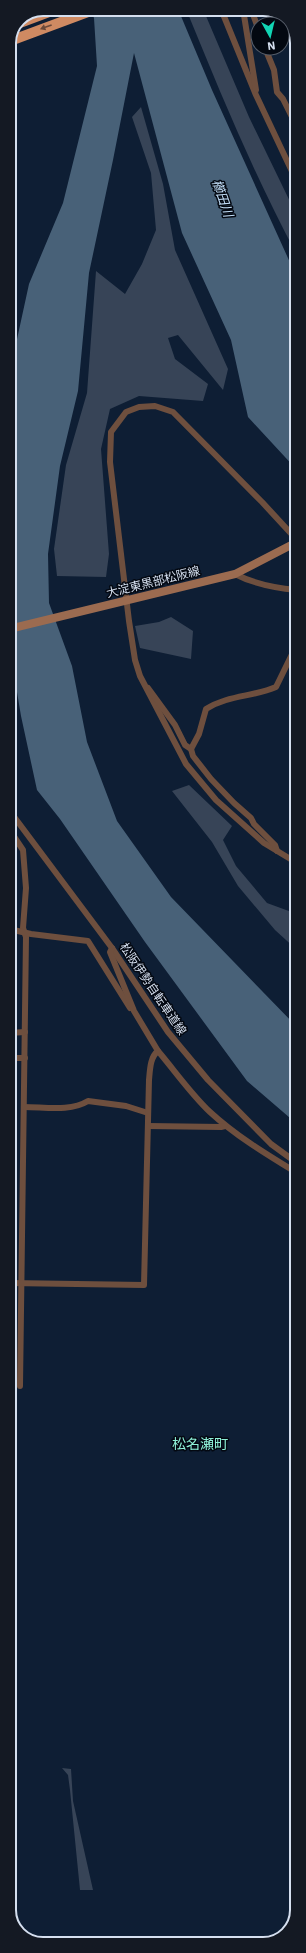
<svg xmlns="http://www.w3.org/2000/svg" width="306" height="1953" viewBox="0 0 306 1953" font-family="'IBM Plex Sans','Noto Sans JP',sans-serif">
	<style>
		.green { fill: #374457 }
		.water { fill: #486178 }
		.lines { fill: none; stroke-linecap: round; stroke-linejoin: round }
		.minor { stroke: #6e4f3e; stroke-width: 6 }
		.secondary { stroke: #9b6b50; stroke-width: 8 }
		.trunk { stroke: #cf8a62; stroke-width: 10 }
		.oneway { fill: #69493a }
		.labels { text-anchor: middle; stroke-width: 3; stroke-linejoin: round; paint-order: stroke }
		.street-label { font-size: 12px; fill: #d5dfef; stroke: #030811 }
		.water-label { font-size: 13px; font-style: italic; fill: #c1ddf7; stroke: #030811 }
		.quarter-label { font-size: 14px; fill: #8ff2d9; stroke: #030811 }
		.rim { fill: none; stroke: #d5dfef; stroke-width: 2 }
	</style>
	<rect width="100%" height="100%" fill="#0e1e34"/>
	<g class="green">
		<path d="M186 9H203L249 117 297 216V255C254 175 220 92 186 9Z"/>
		<path d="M141 107 163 184 175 250 228 369 223 390 178 335 168 338 175 359 208 384 203 401 139 396 110 409 101 449 109 554 106 577 57 576 54 549 66 465 87 393 96 271 125 294 142 264 156 230 151 173 132 117Z"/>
		<path d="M171 617 193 631 191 659 140 648 135 626 159 622Z"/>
		<path d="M189 785 232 826 223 840 236 866 267 903 297 914V950L275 930 238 886 212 842 172 791Z"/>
		<path d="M62 1768 71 1769 73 1801 93 1890H80L70 1790 68 1775Z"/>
	</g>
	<path class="water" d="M90 9H178L212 90 297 278V470L248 417 231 340 182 233 134 53 113 160 89 273 78 391 60 466 48 554 49 603 72 666 87 742 117 821 171 897 297 1027V1124L247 1081 145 942 60 819 37 790 21 716 9 644V376L29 284 63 203 97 66 94 18Z"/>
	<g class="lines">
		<g class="minor">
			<path d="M221 9 256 95 297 182"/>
			<path d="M243 9 256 90"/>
			<path d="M251 9 258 28"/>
			<path d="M265 48 274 70 277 92 283 99 297 127"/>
			<path d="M297 540 262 502 173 412 155 406 139 407 126 412 111 432 110 462 129 621 135 660 140 676 186 764 216 800 264 843 297 863"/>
			<path d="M235 574C254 584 275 588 297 590"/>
			<path d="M148 688 175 725 185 745 191 749 199 734 206 709C228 695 253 697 276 687L297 644"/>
			<path d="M191 749 193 756 211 779 234 803 251 818 254 824 275 845 277 851"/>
			<path d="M9 810 112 948 168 1032 208 1080 271 1144 297 1163"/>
			<path d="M9 829 23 850 26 888 23 928 26 937 20 1386"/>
			<path d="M9 929 31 934 88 941 130 1008"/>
			<path d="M9 1033 25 1032"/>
			<path d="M158 1051C175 1071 191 1094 210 1112 236 1136 266 1154 297 1173"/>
			<path d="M9 1058H25"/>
			<path d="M24 1107C45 1107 70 1112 88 1101L126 1106 148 1113"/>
			<path d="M148 1126 221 1127 225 1126"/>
			<path d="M9 1283 144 1285 149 1080C150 1070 150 1057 158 1051L134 1011 110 952 112 948"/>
		</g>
		<path class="secondary" d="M9 629 235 574 297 542"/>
		<g class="trunk">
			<path d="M17 24 57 9"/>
			<path d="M10 41 96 9"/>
		</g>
	</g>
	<defs><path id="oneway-solid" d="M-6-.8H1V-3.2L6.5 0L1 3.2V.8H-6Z"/></defs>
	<use class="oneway" href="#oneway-solid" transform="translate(46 27) rotate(160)"/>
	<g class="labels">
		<g class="street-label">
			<text transform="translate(153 582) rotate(-14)" y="4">大淀東黒部松阪線</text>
			<text transform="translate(153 989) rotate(56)" y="4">松阪伊勢自転車道線</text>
		</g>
		<g class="water-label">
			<text transform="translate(223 198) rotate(71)" y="5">櫛田川</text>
		</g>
		<g class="quarter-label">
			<text x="200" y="1449">松名瀬町</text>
		</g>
	</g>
	<path d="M0 0H306V1953H0ZM43 16H263A27 27 0 0 1 290 43V1910A27 27 0 0 1 263 1937H43A27 27 0 0 1 16 1910V43A27 27 0 0 1 43 16Z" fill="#141923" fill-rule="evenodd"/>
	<path class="rim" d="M43 16H263A27 27 0 0 1 290 43V1910A27 27 0 0 1 263 1937H43A27 27 0 0 1 16 1910V43A27 27 0 0 1 43 16Z"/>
	<g transform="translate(270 36) rotate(172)"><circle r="19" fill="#030811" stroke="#575e6a"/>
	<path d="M0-3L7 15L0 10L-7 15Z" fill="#11d5b4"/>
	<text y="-6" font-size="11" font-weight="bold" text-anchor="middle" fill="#d5dfef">N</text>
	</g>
</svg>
